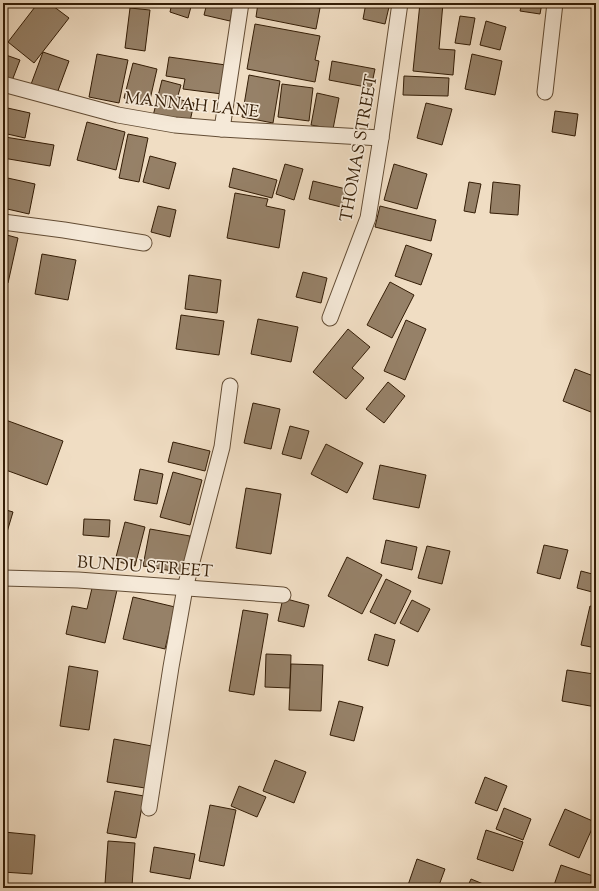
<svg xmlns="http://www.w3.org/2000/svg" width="599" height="891" viewBox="0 0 599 891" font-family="'Sorts Mill Goudy',serif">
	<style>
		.building { fill: #968168; stroke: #341d06 }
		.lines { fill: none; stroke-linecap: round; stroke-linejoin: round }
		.minor-casing { stroke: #634d35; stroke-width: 17 }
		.minor { stroke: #f5e9d8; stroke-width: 15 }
		.labels { text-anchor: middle; stroke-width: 3.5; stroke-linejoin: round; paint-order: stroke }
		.street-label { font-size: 17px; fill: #341d06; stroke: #f5e9d8 }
	</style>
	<rect width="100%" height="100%" fill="#f0ddc3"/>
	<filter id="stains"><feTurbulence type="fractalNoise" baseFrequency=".005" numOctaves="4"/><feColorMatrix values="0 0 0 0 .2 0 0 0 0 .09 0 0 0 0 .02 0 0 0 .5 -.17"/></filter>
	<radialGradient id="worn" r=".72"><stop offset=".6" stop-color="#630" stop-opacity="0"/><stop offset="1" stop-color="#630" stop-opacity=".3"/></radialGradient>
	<g class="building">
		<path d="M38 3H49L69 18 34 63 8 42Z"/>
		<path d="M172 3H192L188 18 170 12Z"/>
		<path d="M207 3H234L230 21 204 15Z"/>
		<path d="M258 3H306V6L320 8 316 29 256 17Z"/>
		<path d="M366 3H374L389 7 385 24 363 19Z"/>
		<path d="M420 3H443L439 49 455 50 453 75 413 71Z"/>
		<path d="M522 3H542L540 14 520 11Z"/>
		<path d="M130 8 150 10 145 51 125 48Z"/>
		<path d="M460 16 475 18 470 45 455 43Z"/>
		<path d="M486 21 506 27 500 50 480 45Z"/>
		<path d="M255 24 320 36 315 60 319 61 315 82 247 69Z"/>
		<path d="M43 52 69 61 56 96 30 87Z"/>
		<path d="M3 54 20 60 10 86 3 83Z"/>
		<path d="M97 54 128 60 119 103 89 97Z"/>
		<path d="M472 54 502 61 495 95 465 89Z"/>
		<path d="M169 57 226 65 222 94 183 89 185 79 166 76Z"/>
		<path d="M332 61 375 69 371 88 329 80Z"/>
		<path d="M133 63 157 69 149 104 124 98Z"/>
		<path d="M249 75 280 81 273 123 242 117Z"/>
		<path d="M404 76 449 78 448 96 403 95Z"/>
		<path d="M162 80 181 85 177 99 194 103 189 126 153 116Z"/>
		<path d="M282 84 313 88 309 121 278 117Z"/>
		<path d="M317 93 339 98 333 129 311 125Z"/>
		<path d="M426 103 452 109 442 145 417 138Z"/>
		<path d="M3 107 30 113 25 138 3 133Z"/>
		<path d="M555 111 578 114 575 136 552 132Z"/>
		<path d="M87 122 125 132 116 170 77 160Z"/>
		<path d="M128 134 148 138 139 182 119 178Z"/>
		<path d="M5 137 54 145 50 166 3 158V148Z"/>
		<path d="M150 156 176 163 169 189 143 182Z"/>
		<path d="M285 164 303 169 294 200 276 194Z"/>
		<path d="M394 164 427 174 417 209 384 200Z"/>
		<path d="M233 168 277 180 272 198 229 187Z"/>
		<path d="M3 177 35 184 29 214 3 208Z"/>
		<path d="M313 181 346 189 341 207 309 199Z"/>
		<path d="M469 182 481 184 475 213 464 211Z"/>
		<path d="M493 182 520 185 518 215 490 213Z"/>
		<path d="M235 193 268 199 266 206 285 210 279 248 227 238Z"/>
		<path d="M158 206 176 210 170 237 151 232Z"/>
		<path d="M380 206 436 220 431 241 375 227Z"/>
		<path d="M3 234 18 238 8 283 3 282Z"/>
		<path d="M406 245 432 254 421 285 395 276Z"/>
		<path d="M42 254 76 260 68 300 35 294Z"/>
		<path d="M303 272 327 278 321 303 296 297Z"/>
		<path d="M189 275 221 280 217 313 185 309Z"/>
		<path d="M390 282 414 295 392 338 367 325Z"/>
		<path d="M181 315 224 321 219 355 176 349Z"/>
		<path d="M258 319 298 327 291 362 251 354Z"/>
		<path d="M406 320 426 329 405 380 384 371Z"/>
		<path d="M348 329 370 347 352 368 364 378 346 399 313 372Z"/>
		<path d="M575 369 596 377V414L563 401Z"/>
		<path d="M388 382 405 396 384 423 366 409Z"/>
		<path d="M253 403 280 409 271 449 244 443Z"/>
		<path d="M3 419 63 441 47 485 3 469Z"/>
		<path d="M290 426 309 431 301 459 282 454Z"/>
		<path d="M173 442 210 451 205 471 168 462Z"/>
		<path d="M326 444 363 463 347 493 311 474Z"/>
		<path d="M380 465 426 475 419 508 373 499Z"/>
		<path d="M140 469 163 474 157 504 134 500Z"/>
		<path d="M173 472 202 480 190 525 160 517Z"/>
		<path d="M246 488 281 494 271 554 236 548Z"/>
		<path d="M3 509 13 512 7 532 3 531Z"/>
		<path d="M84 519 110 520 109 537 83 535Z"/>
		<path d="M125 522 145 527 135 566 115 561Z"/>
		<path d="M150 529 190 536 184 573 143 566Z"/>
		<path d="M386 540 417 547 412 570 381 563Z"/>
		<path d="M544 545 568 550 560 579 537 573Z"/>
		<path d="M427 546 450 551 442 584 418 578Z"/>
		<path d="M347 557 382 575 362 614 328 596Z"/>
		<path d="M581 571 596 575V593L577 588Z"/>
		<path d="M386 579 411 591 395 624 370 612Z"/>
		<path d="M93 584 117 590 105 643 66 634 72 606 87 609Z"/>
		<path d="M133 597 175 607 165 649 123 639Z"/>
		<path d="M283 598 309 605 304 627 278 621Z"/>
		<path d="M412 600 430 609 418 632 400 623Z"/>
		<path d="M590 606 596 607V648L581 645Z"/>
		<path d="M243 610 268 614 254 695 229 691Z"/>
		<path d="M375 634 395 640 388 666 368 660Z"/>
		<path d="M266 654 291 655 290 688 265 687Z"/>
		<path d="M596 662V707L562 701 567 670 594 674Z"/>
		<path d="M291 664 323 665 321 711 289 710Z"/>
		<path d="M69 666 98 671 89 730 60 726Z"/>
		<path d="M339 701 363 707 354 741 330 735Z"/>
		<path d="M114 739 152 746 145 788 107 782Z"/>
		<path d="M275 760 306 772 294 803 263 791Z"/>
		<path d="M485 777 507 786 497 811 475 803Z"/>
		<path d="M239 786 266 797 257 817 231 806Z"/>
		<path d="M115 791 144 796 136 838 107 833Z"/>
		<path d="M210 805 236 810 224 866 199 861Z"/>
		<path d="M504 808 531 819 523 840 496 829Z"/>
		<path d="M565 809 595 822 579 858 549 845Z"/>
		<path d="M486 830 523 842 513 871 477 859Z"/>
		<path d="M4 832 35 835 32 874 3 872Z"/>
		<path d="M108 841 135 843 132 886 105 884Z"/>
		<path d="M154 847 195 854 190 879 150 872Z"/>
		<path d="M417 859 445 869 438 888H407Z"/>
		<path d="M561 865 593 876 589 888H553Z"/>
		<path d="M471 879 493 888H467Z"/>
	</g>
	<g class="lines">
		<g class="minor-casing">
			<g id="minor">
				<path d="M3 84 118 115 175 125 222 129 381 138"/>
				<path d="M545 92 555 3"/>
				<path d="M222 129 241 3"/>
				<path d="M3 222 64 230 144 243"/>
				<path d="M330 318 368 218 381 138 400 3"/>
				<path d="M3 578 78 580 283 595"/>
				<path d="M149 808 171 667 185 588 222 447 230 386"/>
			</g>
		</g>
		<use href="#minor" class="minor"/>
	</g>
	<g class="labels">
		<g class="street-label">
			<text transform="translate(192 104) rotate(6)" y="6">MANNAH LANE</text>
			<text transform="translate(358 148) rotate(-80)" y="6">THOMAS STREET</text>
			<text transform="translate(145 566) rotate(4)" y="6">BUNDU STREET</text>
		</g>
	</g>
	<rect width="599" height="891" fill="none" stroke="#f0ddc3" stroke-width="16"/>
	<rect x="4" y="4" width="591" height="883" fill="none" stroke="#341d06" stroke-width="2"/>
	<rect x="8" y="8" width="583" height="875" fill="none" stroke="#341d06"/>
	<rect width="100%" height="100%" filter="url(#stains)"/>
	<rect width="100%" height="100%" fill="url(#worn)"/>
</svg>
